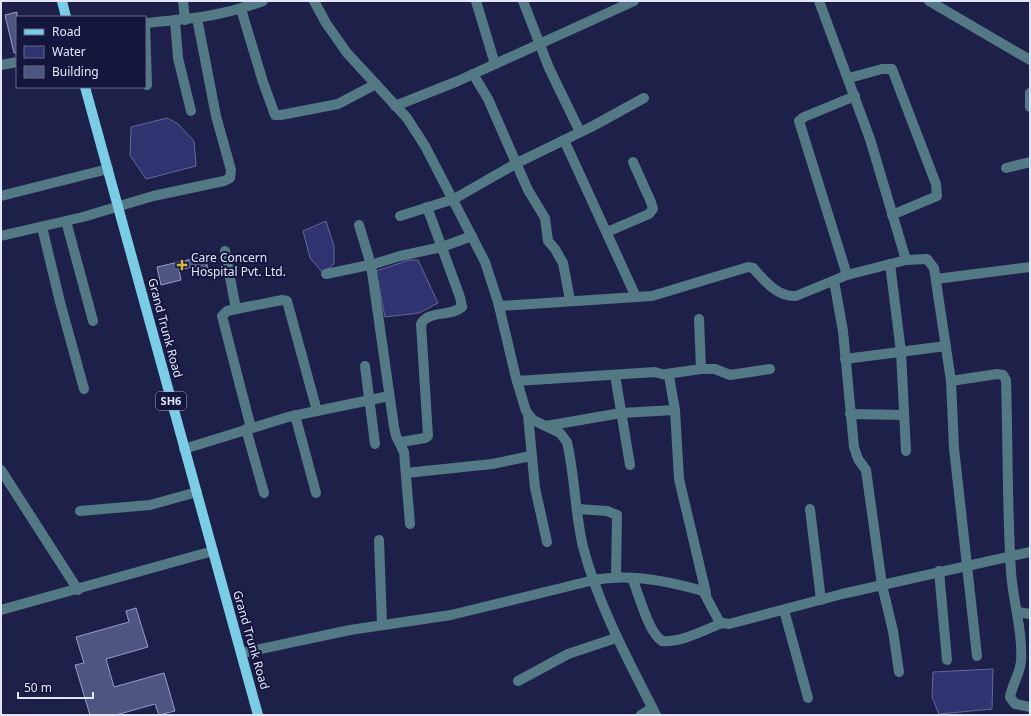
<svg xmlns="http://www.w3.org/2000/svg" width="1031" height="716" viewBox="0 0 1031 716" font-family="'Noto Sans',sans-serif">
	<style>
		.water { fill: #2f3370; stroke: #65699a }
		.building { fill: #4e5581; stroke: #959dce }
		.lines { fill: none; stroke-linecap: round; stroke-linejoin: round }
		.minor { stroke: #527984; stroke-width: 10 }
		.major { stroke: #79cee5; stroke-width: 10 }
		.poi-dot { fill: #d2b736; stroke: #14163d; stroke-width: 1.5 }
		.labels { text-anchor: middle; stroke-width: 4; stroke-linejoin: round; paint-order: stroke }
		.shield { fill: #14163d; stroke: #a4a8c3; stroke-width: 1 }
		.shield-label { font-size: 11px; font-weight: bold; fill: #e2e6fc }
		.poi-label { font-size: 12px; fill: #e2e6fc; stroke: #14163d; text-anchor: start }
		.street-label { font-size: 12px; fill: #e2e6fc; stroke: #14163d }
	</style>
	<rect width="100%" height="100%" fill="#1d2048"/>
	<g class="water">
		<path d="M167 118 178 124 194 141 196 166 146 179 130 155 131 127Z"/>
		<path d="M326 221 334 246V264L323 273 310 258 303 231Z"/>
		<path d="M409 260H418L438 303 419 313 385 317 376 271Z"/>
		<path d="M993 669 992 709 939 714 932 697 933 672Z"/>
	</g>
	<g class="building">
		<path d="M17 12V53H14L5 15Z"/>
		<path d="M205 256 209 274 199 276 196 266 179 270 181 280 161 285 157 267Z"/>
		<path d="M136 608 148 647 106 659 114 687 164 673 175 711 159 715 155 704 116 715H90L75 665 84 663 76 637 129 622 126 611Z"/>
	</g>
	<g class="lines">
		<g class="minor">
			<path d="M183 1 185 20"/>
			<path d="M314 1 326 23 347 53 407 118 425 146 485 262 498 302 516 378 526 411 533 420 560 433 567 442C575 477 575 513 583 547 599 607 628 660 656 715"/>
			<path d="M476 1 495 64"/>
			<path d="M523 1 549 68 580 132"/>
			<path d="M819 1 870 139 906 260"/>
			<path d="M929 1 1030 60"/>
			<path d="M241 9 263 82 275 115H281L338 104 376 84"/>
			<path d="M175 21 178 58 191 111"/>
			<path d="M145 23C190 19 220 17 263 1"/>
			<path d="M145 23 147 85"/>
			<path d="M1 65 17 62"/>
			<path d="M473 74 488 99 528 190 545 218 548 241 555 249 563 263 570 300"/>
			<path d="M849 78 882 69H892L936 184 937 196 892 215"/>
			<path d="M1030 93V107"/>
			<path d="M395 106 458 81 634 1"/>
			<path d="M564 140 636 297"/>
			<path d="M1006 168 1030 162"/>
			<path d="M1 196 108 169"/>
			<path d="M400 216 454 199 517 163 593 126 644 98"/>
			<path d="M66 221 93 321"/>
			<path d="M359 225 371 265 394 427 396 436 404 452 410 524"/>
			<path d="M42 227 60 302 84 389"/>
			<path d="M607 232 649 214 653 209 651 202 633 162"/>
			<path d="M1 236 83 217 153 196 224 181 230 178 231 170 216 116 197 18"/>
			<path d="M225 251 236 309 282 300 287 301 317 411"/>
			<path d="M890 264 901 352 906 451"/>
			<path d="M326 274 374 264 400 256 442 247 472 236"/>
			<path d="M847 275 799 121 804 117 855 96"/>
			<path d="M936 279 1030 267"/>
			<path d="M834 281 843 331 854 447 858 459 866 470 882 585 893 631 899 672"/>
			<path d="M499 306 652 296 748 267 753 268C765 281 777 297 796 296L847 275 906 260 927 259 934 268 951 381 954 448 977 656"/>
			<path d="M236 309 227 311 222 316 251 428"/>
			<path d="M845 359 946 346"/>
			<path d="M365 366 375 444"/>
			<path d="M701 369H715L730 375 770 369"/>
			<path d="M666 374 701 369 699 319"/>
			<path d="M615 375 630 465"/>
			<path d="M517 381 655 372 669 376 675 410 679 479 706 593"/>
			<path d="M951 381 997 374 1003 375 1006 380C1008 444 1007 508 1011 572 1013 602 1023 631 1021 662 1019 676 1012 685 1010 697L1015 704 1030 707"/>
			<path d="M850 414 904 415"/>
			<path d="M295 415 316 493"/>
			<path d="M528 415 535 488 547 542"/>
			<path d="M546 426 621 413 675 410"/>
			<path d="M246 429 264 493"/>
			<path d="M401 442 425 438 428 436 421 324C428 310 451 317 462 307L460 297 427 207"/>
			<path d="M184 449 288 417 389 396"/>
			<path d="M1 470 78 590"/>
			<path d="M406 473 492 464 531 456"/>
			<path d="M578 509 607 511 617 515 616 577"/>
			<path d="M810 509 821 600"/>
			<path d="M80 511 150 505 197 492"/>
			<path d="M379 540 382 625"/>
			<path d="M939 571 947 660"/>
			<path d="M632 578C639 594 648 632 662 641 679 643 705 630 722 623"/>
			<path d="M1 610 213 551"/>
			<path d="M784 610 808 698"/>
			<path d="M1018 612 1030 614"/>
			<path d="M242 653 350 630 451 615 594 580C629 573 669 581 703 591L719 621 722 623 729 624 842 594 1030 552"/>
			<path d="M518 681 568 654 616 638"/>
			<path d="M641 715 652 708"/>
		</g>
		<g class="major">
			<path d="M62 1 66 17"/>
			<path d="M85 87 258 715"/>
		</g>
	</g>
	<path class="poi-dot" d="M180 259h4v4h4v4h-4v4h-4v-4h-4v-4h4z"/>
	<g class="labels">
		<rect class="shield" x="156" y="392" width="30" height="18" rx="3"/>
		<g class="shield-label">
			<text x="171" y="405">SH6</text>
		</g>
		<g class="poi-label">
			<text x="191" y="262">Care Concern<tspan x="191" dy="14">Hospital Pvt. Ltd.</tspan></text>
		</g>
		<g class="street-label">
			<text transform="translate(165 328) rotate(75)" y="4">Grand Trunk Road</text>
			<text transform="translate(251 640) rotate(74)" y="4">Grand Trunk Road</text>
		</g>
	</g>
	<rect width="1031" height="716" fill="none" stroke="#e2e6fc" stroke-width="4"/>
	<rect x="16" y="16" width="130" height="72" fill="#14163d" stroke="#666989"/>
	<rect x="24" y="29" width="20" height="6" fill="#79cee5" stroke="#666989"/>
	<text x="52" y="36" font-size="12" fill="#e2e6fc">Road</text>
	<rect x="24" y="46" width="20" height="12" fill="#2f3370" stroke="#666989"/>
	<text x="52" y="56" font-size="12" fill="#e2e6fc">Water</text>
	<rect x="24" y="66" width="20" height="12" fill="#4e5581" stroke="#666989"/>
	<text x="52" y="76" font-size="12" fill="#e2e6fc">Building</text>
	<path d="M18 692v6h75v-6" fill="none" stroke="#e2e6fc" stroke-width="2"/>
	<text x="24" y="692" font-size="12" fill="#e2e6fc" stroke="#14163d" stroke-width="3" paint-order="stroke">50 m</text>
</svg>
